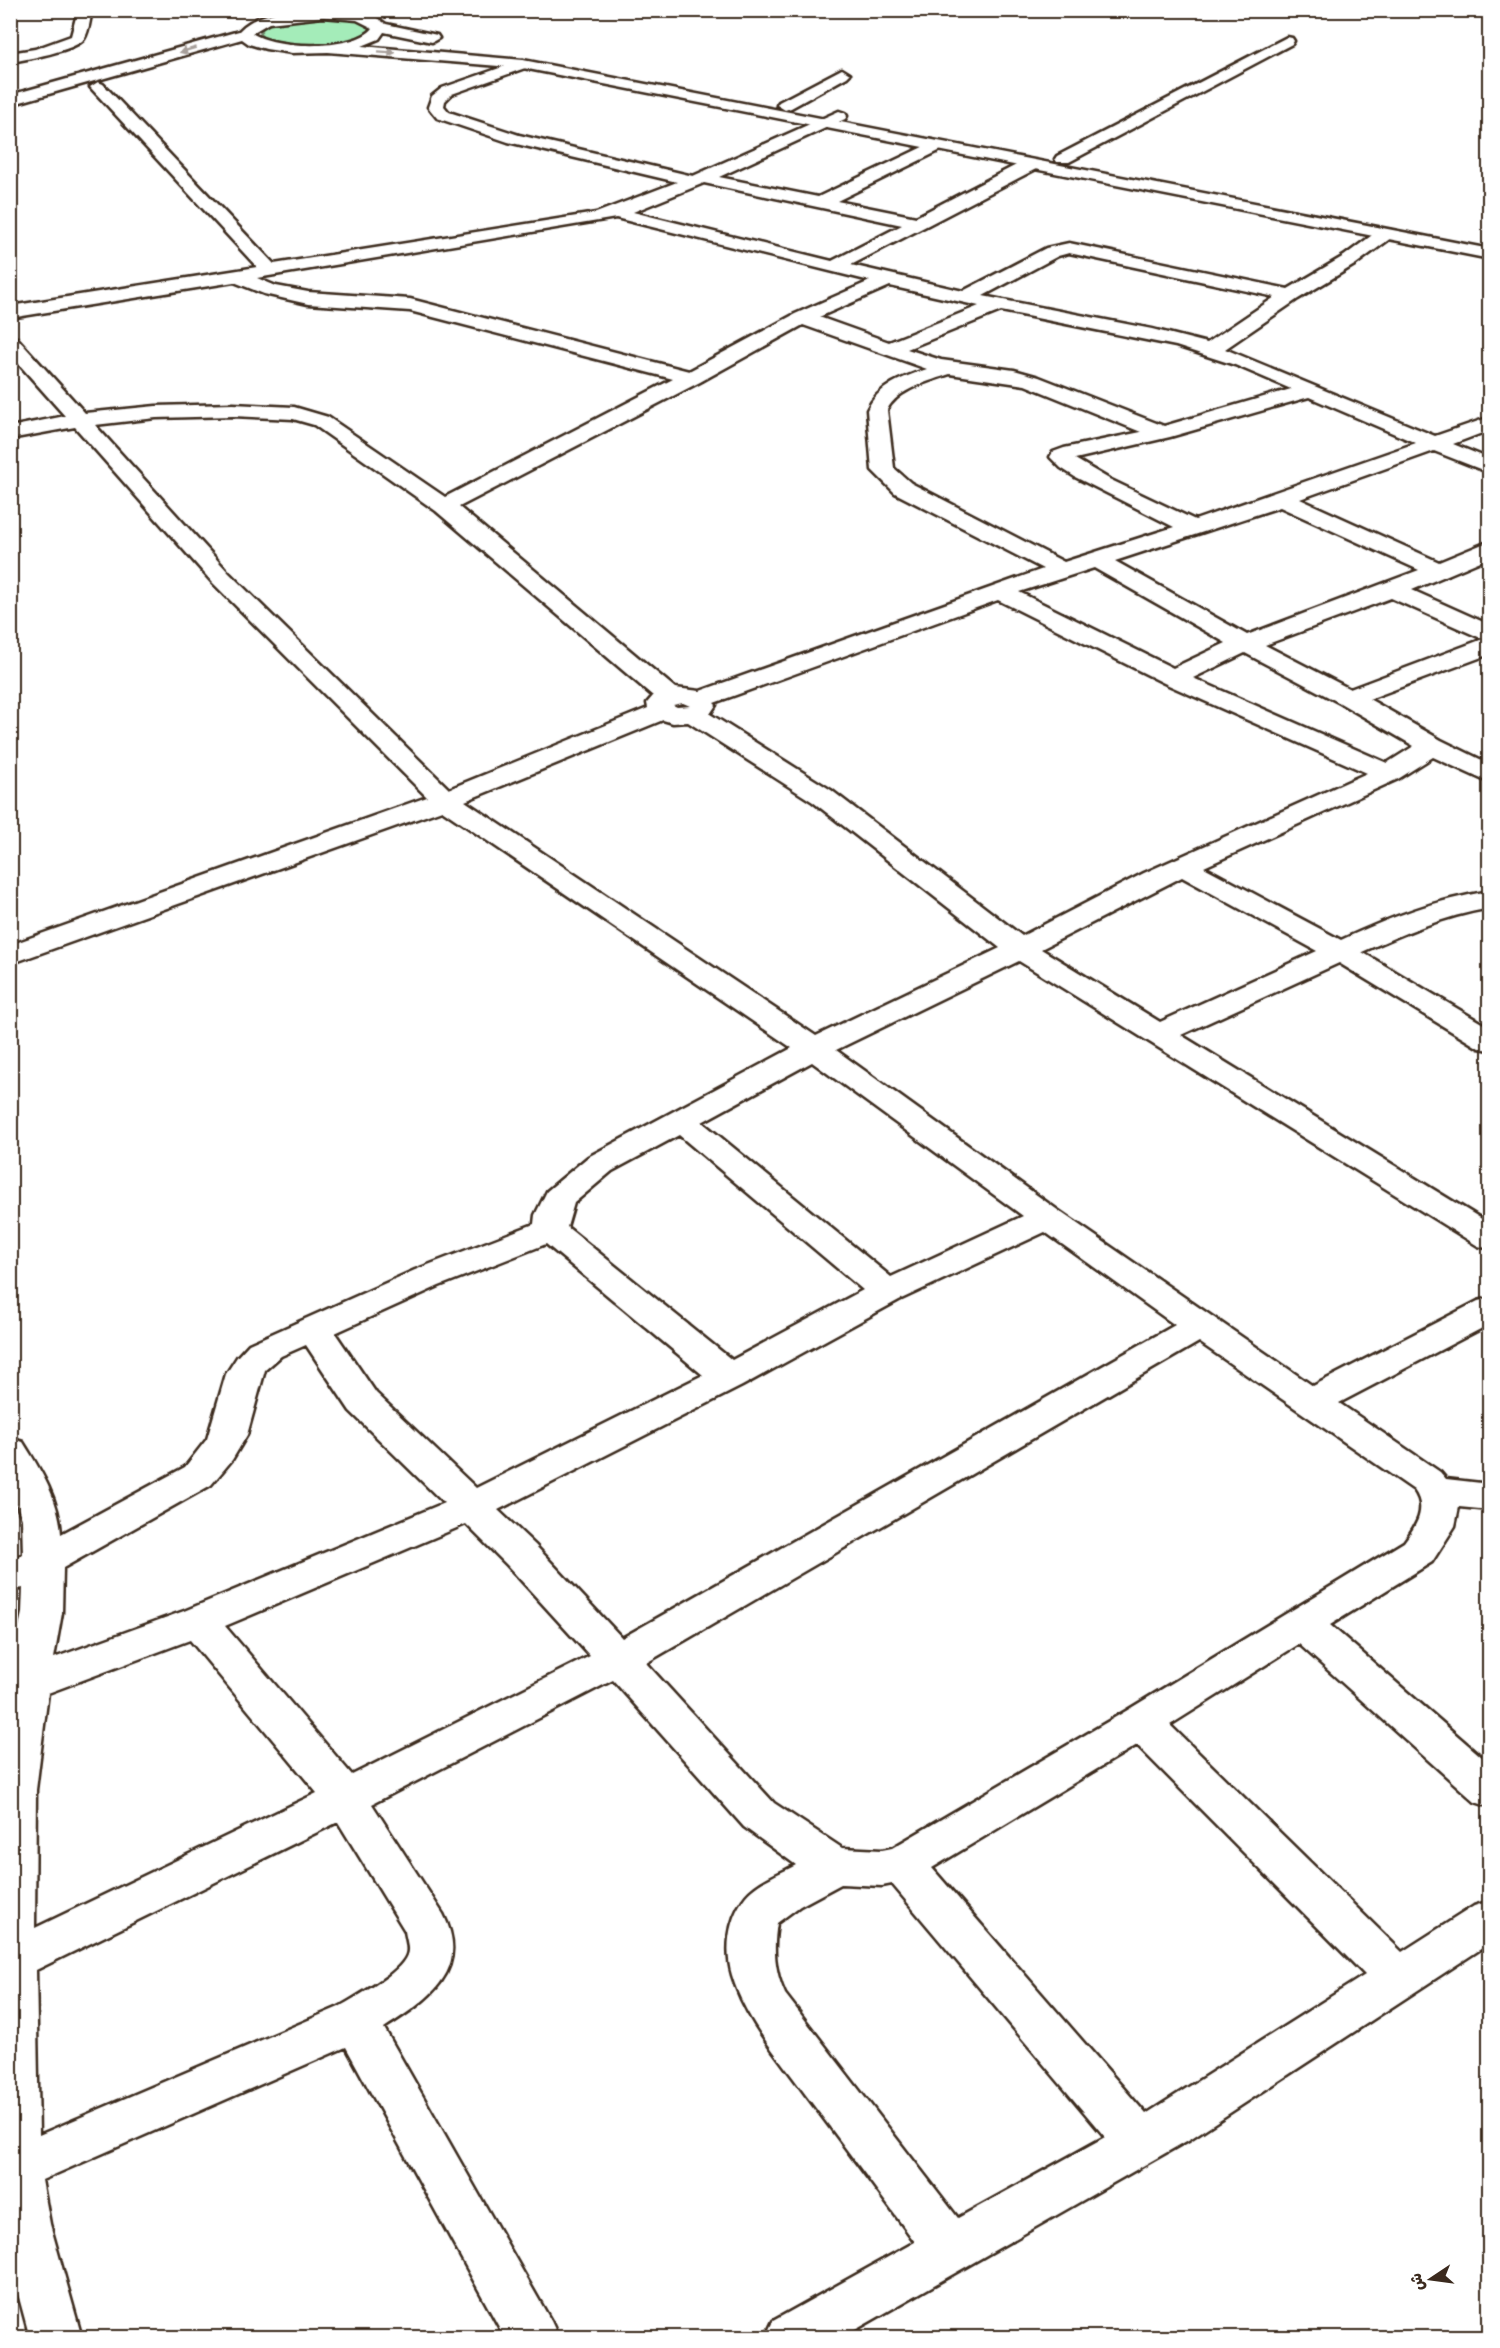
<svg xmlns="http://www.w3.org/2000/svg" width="1500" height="2348" viewBox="0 0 1500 2348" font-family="Itim,'Playpen Sans Arabic',sans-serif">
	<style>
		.green { fill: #a4ecb9; stroke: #708b6c; stroke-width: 1.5 }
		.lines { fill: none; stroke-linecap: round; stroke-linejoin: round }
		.minor-casing { stroke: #3b2a1e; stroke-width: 5 }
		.major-casing { stroke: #3b2a1e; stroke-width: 5 }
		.minor { fill: #fff; fill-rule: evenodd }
		.major { fill: #fff; fill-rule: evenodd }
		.oneway { fill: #a79f9a }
	</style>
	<rect width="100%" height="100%" fill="#fff"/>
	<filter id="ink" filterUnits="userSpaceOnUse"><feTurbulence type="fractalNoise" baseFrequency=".0167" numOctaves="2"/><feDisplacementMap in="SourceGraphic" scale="12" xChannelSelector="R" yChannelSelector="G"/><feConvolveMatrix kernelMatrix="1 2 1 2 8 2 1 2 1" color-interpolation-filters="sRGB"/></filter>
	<g filter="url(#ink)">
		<path class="green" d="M320 16C336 17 362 15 372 29 361 50 276 51 260 34L264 27 281 20Z"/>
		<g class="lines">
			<g class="minor-casing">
				<g id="minor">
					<path d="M78 10H92C90 19 89 32 84 39 76 50 25 60 10 62V53L35 49 71 36Z"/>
					<path d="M354 10H369L378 20 371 24 366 23Z"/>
					<path d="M1287 37 1292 38 1294 41 1292 44 1069 162H1057L1055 159 1057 156Z"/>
					<path d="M523 60 530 64 528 67 452 94 445 101 444 106 449 112 519 135 693 176 839 111 845 113 847 116 845 119 719 177 818 197 929 144H941L943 147 941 150 837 201 916 217 1024 161H1036L1038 165 1036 169 851 265 963 291 1046 248 1069 243 1288 289 1344 256 1379 230H1391L1394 234 1391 238 1356 264 1298 299 1225 349 1435 436 1490 417V430L1453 444 1490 459V473L1434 451 1300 499 1439 562 1490 541V557L1412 590 1490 625V654L1369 699 1441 740 1490 764V783L1433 757 1398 779 1204 867 1341 940C1391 917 1435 900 1490 891V908C1444 916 1404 933 1362 952L1490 1028V1050L1479 1048 1339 963 1181 1035 1490 1224V1249L1478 1246 1019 961 836 1050 1059 1211 1313 1386 1478 1301 1490 1298V1324L1339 1403 1440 1472 1446 1479 1490 1484V1510L1459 1507 1455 1526 1432 1562 1330 1625 1490 1764V1807L1475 1802 1299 1644 1170 1725 1402 1952 1474 1906 1490 1901V1943L1190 2139 841 2338H765L773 2321 915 2242C879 2193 843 2144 806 2095 779 2057 745 2020 732 1975 725 1951 728 1921 743 1900 754 1883 779 1874 796 1865L744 1827 613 1680 372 1804 443 1914C472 1971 428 2000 384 2028L551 2321 559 2338H505L346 2047 42 2180 50 2224 82 2338H30L10 2264V1669L22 1613 23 1588 10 1591V1560L23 1554 22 1519 10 1486V1438L23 1442C41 1471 59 1499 61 1534L185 1467 207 1439 226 1374 237 1357 249 1344 415 1270 534 1224 535 1215 547 1191 588 1157 792 1048 442 810 10 964V945L427 797 213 583 75 427 10 439V427L65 416 10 354V336L17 338 85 413 156 406 233 404 294 407 328 417 445 497 673 379 410 311 308 304 264 294 234 282 10 318V306L257 267 90 87 98 82 103 84 274 264 596 213 677 182 508 142 437 118 428 107 432 96 442 88ZM704 183 902 225 832 261 633 212ZM616 218 870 281 795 314 689 371 410 299 308 292 276 286 257 278ZM1069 253 1275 297 1207 343 1152 329 983 296 1058 256ZM890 286 979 306 889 342 819 317ZM1001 311 1176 346 1235 365 1291 389 1164 426 1039 377 1014 370 941 360 907 349ZM803 325 927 369C903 377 878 386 867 410L872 470 895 493 1043 569 700 691 675 688 459 507 700 382ZM950 374 1025 385 1141 432 1064 448 1053 452 1050 457 1061 468 1075 477 1174 527 1064 562 911 483 894 468 887 410C897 389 930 381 950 374ZM1309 397 1416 443 1195 520 1109 479 1075 459 1170 437ZM233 416 293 419 314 425 436 511 653 696 647 703 648 708 449 789 229 573 95 425 156 418ZM1280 507 1419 570 1247 635 1115 561ZM1094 568 1226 643 1173 668 1019 592ZM1391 598 1483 639 1350 689 1265 645ZM998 600 1164 683 1367 773 1144 873 1022 936 831 790 710 714 716 705 714 703ZM1245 653 1340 703 1414 746 1387 763 1193 678ZM683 703 690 706 677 707 673 705ZM663 720 673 723 688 722 813 802 1000 948 816 1036 465 801ZM1182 877 1317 951 1160 1022 1041 949ZM812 1062 1023 1216 891 1277 702 1122ZM679 1135 863 1290 732 1360 567 1227 574 1203 612 1171ZM1045 1232 1175 1325 622 1638 535 1545 498 1510 742 1386 899 1300ZM546 1244 703 1375 476 1488 376 1393 335 1333 439 1286ZM1199 1342 1414 1490C1428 1509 1416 1526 1404 1542L1126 1711 892 1848 882 1850 842 1848 774 1803 646 1663ZM306 1345 350 1411 444 1503 184 1611 54 1658 62 1613 63 1568 211 1485 232 1460 247 1435 265 1370 281 1356ZM466 1524 507 1565 590 1656 352 1775 225 1626ZM190 1640 317 1793 35 1928 36 1790 48 1693ZM1137 1745 1365 1975 1146 2114 932 1868ZM338 1822 405 1931C406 1939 410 1948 407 1955 400 1974 357 1996 339 2007L39 2135 36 1970ZM841 1884 882 1886 892 1884 1105 2137 958 2218 785 1994C774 1970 773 1948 777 1923L800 1906Z"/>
					<path d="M842 69 850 74 847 77 791 108 785 110 777 105 779 102Z"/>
				</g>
			</g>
			<g class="major-casing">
				<path id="major" d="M293 10 358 12 374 16 386 24 437 35 439 38 432 42 384 32 379 39 362 46 523 60 1490 249V259L523 68 328 52 292 53 266 49 249 44 242 39 10 105V95L239 31C253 16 273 13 293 10ZM323 17 357 20 373 28C355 51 275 49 252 33L269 23Z"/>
			</g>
			<use href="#minor" class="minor"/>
			<use href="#major" class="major"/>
		</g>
		<defs><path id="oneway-solid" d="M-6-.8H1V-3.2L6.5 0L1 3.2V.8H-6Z" transform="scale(1.5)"/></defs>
		<g class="oneway">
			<use href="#oneway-solid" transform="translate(188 50) rotate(163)"/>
			<use href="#oneway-solid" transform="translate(387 52) rotate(4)"/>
		</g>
	</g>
	<rect width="1500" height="2348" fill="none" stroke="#fff" stroke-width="36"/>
	<rect x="18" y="18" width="1464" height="2312" fill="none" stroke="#3b2a1e" stroke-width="2" filter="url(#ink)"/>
	<g transform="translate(1431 2279) rotate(257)" stroke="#ffffff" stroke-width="4.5" paint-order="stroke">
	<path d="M0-4.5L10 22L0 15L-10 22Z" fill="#3b2a1e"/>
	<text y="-9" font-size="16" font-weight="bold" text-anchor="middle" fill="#3b2a1e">ش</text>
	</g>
</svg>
